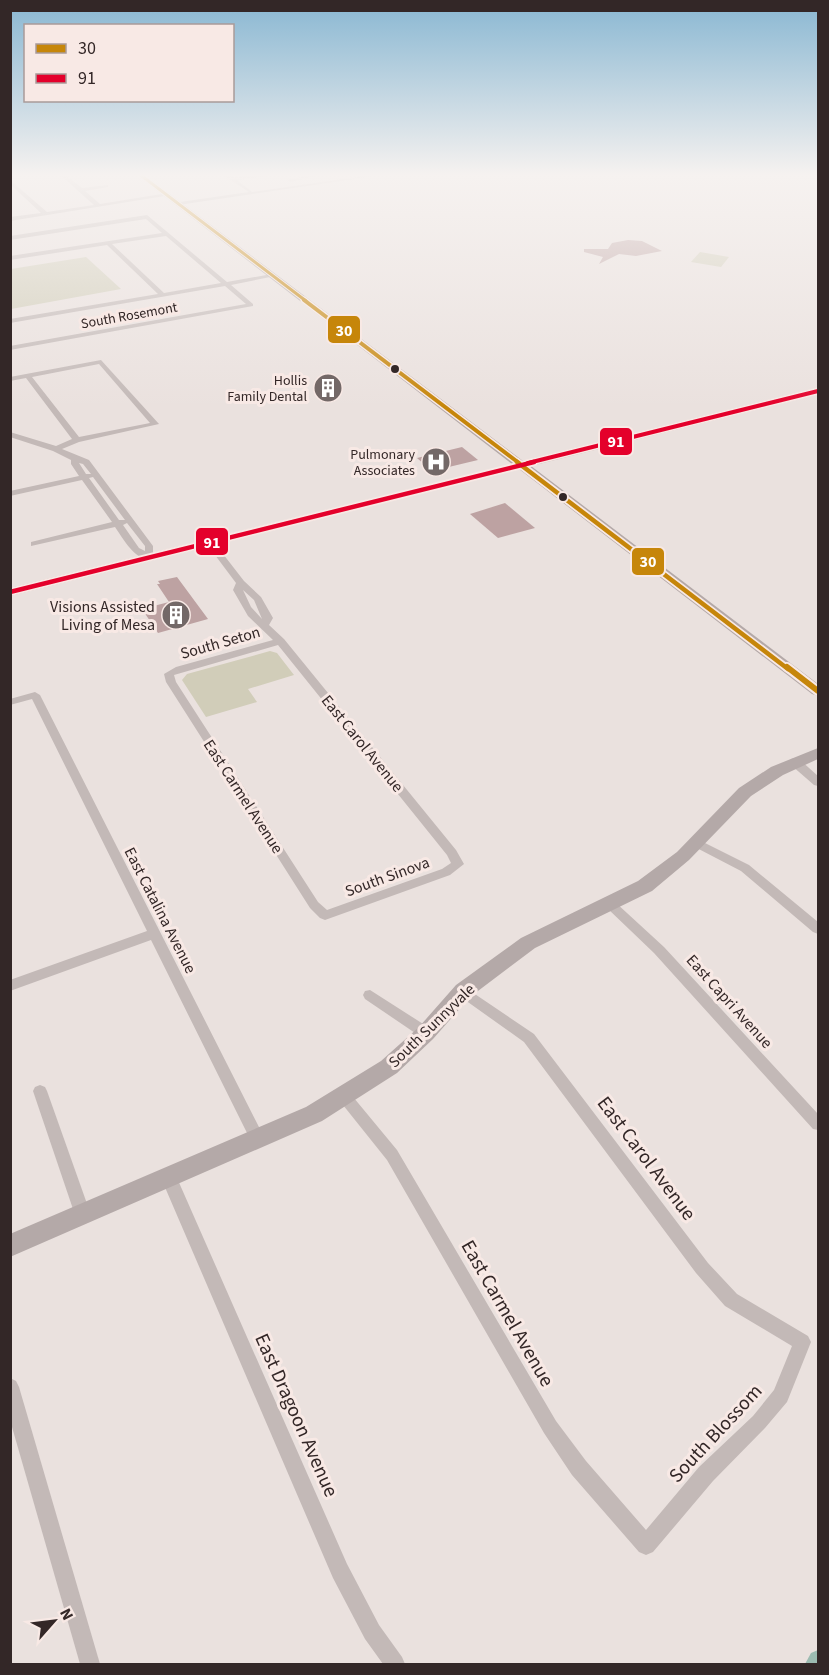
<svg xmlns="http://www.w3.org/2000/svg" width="829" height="1675" viewBox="0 0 829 1675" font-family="'Source Sans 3',sans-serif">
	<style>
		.green { fill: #d1cdb9 }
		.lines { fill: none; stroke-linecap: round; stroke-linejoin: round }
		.canal { fill: #9cbbb1; fill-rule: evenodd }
		.building { fill: #bda2a2 }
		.street { fill: #c3b9b7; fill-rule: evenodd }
		.secondary { fill: #b4a9a8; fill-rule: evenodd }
		.primary { fill: #b1a8a7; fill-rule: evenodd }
		.bus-1-far3-casing { stroke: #f8e9e5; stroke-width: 5 }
		.bus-1-far2-casing { stroke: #f8e9e5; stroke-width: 7 }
		.bus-1-far1-casing { stroke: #f8e9e5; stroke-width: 8 }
		.bus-1-casing { stroke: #f8e9e5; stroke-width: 10 }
		.bus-2-far1-casing { stroke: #f8e9e5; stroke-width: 7 }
		.bus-2-casing { stroke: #f8e9e5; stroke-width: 8 }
		.bus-1-far3 { stroke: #c6860a; stroke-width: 3 }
		.bus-1-far2 { stroke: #c6860a; stroke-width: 4 }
		.bus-1-far1 { stroke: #c6860a; stroke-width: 4.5 }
		.bus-1 { stroke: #c6860a; stroke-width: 6 }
		.bus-2-far1 { stroke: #e4002b; stroke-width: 4 }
		.bus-2 { stroke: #e4002b; stroke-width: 4.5 }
		.bus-dot { fill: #332727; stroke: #f8e9e5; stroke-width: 2 }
		.labels { text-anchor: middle; stroke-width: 6; stroke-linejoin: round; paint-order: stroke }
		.far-street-label { font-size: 14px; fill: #332727; stroke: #f8e9e5 }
		.far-poi-label { font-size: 14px; fill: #332727; stroke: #f8e9e5; text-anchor: end }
		.poi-label { font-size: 16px; fill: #332727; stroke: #f8e9e5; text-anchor: end }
		.street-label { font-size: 16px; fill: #332727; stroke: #f8e9e5 }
		.near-street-label { font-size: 20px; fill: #332727; stroke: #f8e9e5 }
		.line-badge { stroke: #f8e9e5; stroke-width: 2 }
		.badge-label { font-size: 16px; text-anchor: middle; font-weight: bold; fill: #fff }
	</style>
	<rect width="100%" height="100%" fill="#eae1de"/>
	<g class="green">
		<path d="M700 252 729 257 721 267 691 262Z"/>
		<path d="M86 257 121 289 11 309V269Z"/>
		<path d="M270 651 277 653 294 675 248 689 257 702 206 717 182 680 187 674Z"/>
	</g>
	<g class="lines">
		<path class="canal" d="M818 1650V1664H805L811 1653Z"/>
	</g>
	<g class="building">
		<path d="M628 240 642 241 662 251 636 256 619 254 599 264 603 257 584 252V249H608L612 243Z"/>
		<path d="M462 447 478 460 432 471 417 458Z"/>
		<path d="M505 503 535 528 498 538 470 514Z"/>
		<path d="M177 577 208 619 158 633 142 609 169 602 157 584H160L158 581Z"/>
	</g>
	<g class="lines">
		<g class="street">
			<path d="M58 173H63L82 188 108 185V187L85 191 100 204 168 193 171 195 10 221V217L41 213 10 184V180L47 212 94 205Z"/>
			<path d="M220 173H226L233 177 278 173 276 175 237 180 252 192 385 173H395L178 205 180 202 249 192Z"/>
			<path d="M322 173H330L290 182 287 180Z"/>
			<path d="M147 215 227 282 272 274 275 276 231 285 253 304V306L10 350V346L246 304 225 286 10 323V319L158 294 107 245 10 260V256L162 233 146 219 10 240V236ZM166 236 221 283 164 293 112 244Z"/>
			<path d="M101 360 159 424 79 442 62 449 89 460 153 546V560C135 561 124 540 115 527L31 546V542L112 522 82 480 10 496V491L79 476 71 464V460L53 451 10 437V432L56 446 72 439 26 378 10 381V377ZM99 364 150 423 79 437 32 377ZM79 463 83 464 91 474H86ZM93 477 125 520H119L89 478ZM127 523 145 546V551L139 548 123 525Z"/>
			<path d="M210 540 213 541 244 581 261 597 273 618 269 625 284 639 456 850 464 864 450 875 325 920 320 918 310 908 166 682 164 674 176 667 273 640 248 616 233 590 236 583 206 543ZM243 590 254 600 262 619 251 607ZM278 645 447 855 451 863 442 869 327 910 318 902 176 682 174 675Z"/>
			<path d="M35 692 40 695 263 1135 266 1140 263 1145 258 1147 253 1145 151 940 10 991V980L147 931 32 699 10 705V699Z"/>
			<path d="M795 758 799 759 818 776V786L814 785 791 765 789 762 791 759Z"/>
			<path d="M695 838 749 865 818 922V934L813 932 741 871 691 845 689 842Z"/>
			<path d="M611 900 615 902 664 947 818 1114V1130L813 1129 654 953 607 908 605 905 607 902Z"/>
			<path d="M463 986 534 1034 708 1263 737 1294 808 1336 811 1342 787 1402 765 1428 713 1481 653 1552 646 1555 639 1552 572 1475 544 1433 387 1160 339 1100 337 1096 339 1092 344 1090 349 1092 397 1150 556 1421 586 1461 646 1530 699 1467 753 1416 774 1390 792 1346 725 1306 696 1273 524 1042 458 995 456 991 458 987Z"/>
			<path d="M370 990 431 1029 433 1033 431 1037 426 1039 421 1037 365 999 363 995 365 991Z"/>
			<path d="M40 1085 45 1087 47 1091 91 1215 89 1220 83 1222 77 1220 75 1215 33 1091 35 1087Z"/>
			<path d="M169 1171 175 1173 177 1178 347 1564 379 1625 402 1657 405 1664H383L365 1639 333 1578 161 1178 163 1173Z"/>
			<path d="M10 1378 16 1381 19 1387 100 1664H80L10 1420Z"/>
		</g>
		<g class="secondary">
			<path d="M134 173H142L523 461 818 388V394L531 466 818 684V696L812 694 519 469 10 596V588L512 464Z"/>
			<path d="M818 748V759L783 775 751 796 689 860 652 891 535 948 470 997 433 1039 397 1073 322 1121 10 1257V1234L306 1107 381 1061 419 1027 456 985 521 938 638 881 677 852 739 788 771 767Z"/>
		</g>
		<path class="primary" d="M812 173H818V175H813Z"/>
		<g class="bus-1-far3-casing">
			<path id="bus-1-far3" d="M138 173 306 301"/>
		</g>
		<g class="bus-1-far2-casing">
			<path id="bus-1-far2" d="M304 300 519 463"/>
		</g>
		<g class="bus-1-far1-casing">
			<path id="bus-1-far1" d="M517 462 788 669"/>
		</g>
		<g class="bus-1-casing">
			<path id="bus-1" d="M787 667 818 691"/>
		</g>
		<g class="bus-2-far1-casing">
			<path id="bus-2-far1" d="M528 463 818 391"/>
		</g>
		<g class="bus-2-casing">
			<path id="bus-2" d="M10 592 534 462"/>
		</g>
		<use href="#bus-1-far3" class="bus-1-far3"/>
		<use href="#bus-1-far2" class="bus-1-far2"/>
		<use href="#bus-1-far1" class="bus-1-far1"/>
		<use href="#bus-1" class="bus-1"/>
		<use href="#bus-2-far1" class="bus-2-far1"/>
		<use href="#bus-2" class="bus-2"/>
	</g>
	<linearGradient id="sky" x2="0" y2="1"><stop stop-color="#89b7d2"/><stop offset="0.43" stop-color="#f6f2f0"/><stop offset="1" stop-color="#f6f2f0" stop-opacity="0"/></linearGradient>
	<rect width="829" height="407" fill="url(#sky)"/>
	<defs>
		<g id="building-disc" transform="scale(1.5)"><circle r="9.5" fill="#736867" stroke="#f8e9e5"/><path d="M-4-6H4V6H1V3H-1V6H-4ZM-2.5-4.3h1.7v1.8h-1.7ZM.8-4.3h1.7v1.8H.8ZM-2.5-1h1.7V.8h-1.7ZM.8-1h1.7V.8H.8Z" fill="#fff"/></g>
		<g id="hospital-disc" transform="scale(1.5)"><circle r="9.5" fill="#736867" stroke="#f8e9e5"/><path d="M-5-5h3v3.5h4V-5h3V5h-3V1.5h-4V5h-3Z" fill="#fff"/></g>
	</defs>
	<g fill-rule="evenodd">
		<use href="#building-disc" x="328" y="388"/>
		<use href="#hospital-disc" x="436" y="462"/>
		<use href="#building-disc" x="176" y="615"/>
	</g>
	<g class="bus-dot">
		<circle cx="395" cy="369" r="5"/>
		<circle cx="563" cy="497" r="5"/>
	</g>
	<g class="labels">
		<g class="far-street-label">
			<text transform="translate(129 315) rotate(-10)" y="5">South Rosemont</text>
		</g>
		<g class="far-poi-label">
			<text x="307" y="385">Hollis<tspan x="307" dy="16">Family Dental</tspan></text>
			<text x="415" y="459">Pulmonary<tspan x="415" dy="16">Associates</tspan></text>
		</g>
		<g class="poi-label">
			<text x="155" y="612">Visions Assisted<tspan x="155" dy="18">Living of Mesa</tspan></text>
		</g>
		<g class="street-label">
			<text transform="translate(220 642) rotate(-16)" y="6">South Seton</text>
			<text transform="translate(363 743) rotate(51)" y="6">East Carol Avenue</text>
			<text transform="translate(244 796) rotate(57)" y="6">East Carmel Avenue</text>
			<text transform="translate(387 876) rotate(-20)" y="6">South Sinova</text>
			<text transform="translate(161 910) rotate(63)" y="6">East Catalina Avenue</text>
			<text transform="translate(730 1001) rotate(48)" y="6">East Capri Avenue</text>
			<text transform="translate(431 1025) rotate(-44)" y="6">South Sunnyvale</text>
		</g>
		<g class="near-street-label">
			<text transform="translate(647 1158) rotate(53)" y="7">East Carol Avenue</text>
			<text transform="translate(508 1313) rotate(60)" y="7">East Carmel Avenue</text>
			<text transform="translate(297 1415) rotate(66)" y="7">East Dragoon Avenue</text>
			<text transform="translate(715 1433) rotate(-47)" y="7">South Blossom</text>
		</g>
	</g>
	<g class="line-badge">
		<rect x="327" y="315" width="34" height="29" rx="6" fill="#c6860a"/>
		<rect x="599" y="427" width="34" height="29" rx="6" fill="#e4002b"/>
		<rect x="195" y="527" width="34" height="29" rx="6" fill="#e4002b"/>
		<rect x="631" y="547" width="34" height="29" rx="6" fill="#c6860a"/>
	</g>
	<g class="badge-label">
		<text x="344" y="336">30</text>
		<text x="616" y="447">91</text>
		<text x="212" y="548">91</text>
		<text x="648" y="567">30</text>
	</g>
	<rect width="829" height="1675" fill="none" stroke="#332727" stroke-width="24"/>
	<rect x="24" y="24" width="210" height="78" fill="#f8e9e5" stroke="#a99b99" stroke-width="1.5"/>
	<rect x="36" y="44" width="30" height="9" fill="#c6860a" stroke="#a99b99" stroke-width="1.5"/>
	<text x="78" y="54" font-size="18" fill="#332727">30</text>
	<rect x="36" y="74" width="30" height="9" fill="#e4002b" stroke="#a99b99" stroke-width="1.5"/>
	<text x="78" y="84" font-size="18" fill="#332727">91</text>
	<g transform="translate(54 1621) rotate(62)" stroke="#f8e9e5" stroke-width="4.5" paint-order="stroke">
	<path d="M0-4.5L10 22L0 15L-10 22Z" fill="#332727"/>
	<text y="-9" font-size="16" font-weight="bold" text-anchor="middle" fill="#332727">N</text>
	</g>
</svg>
